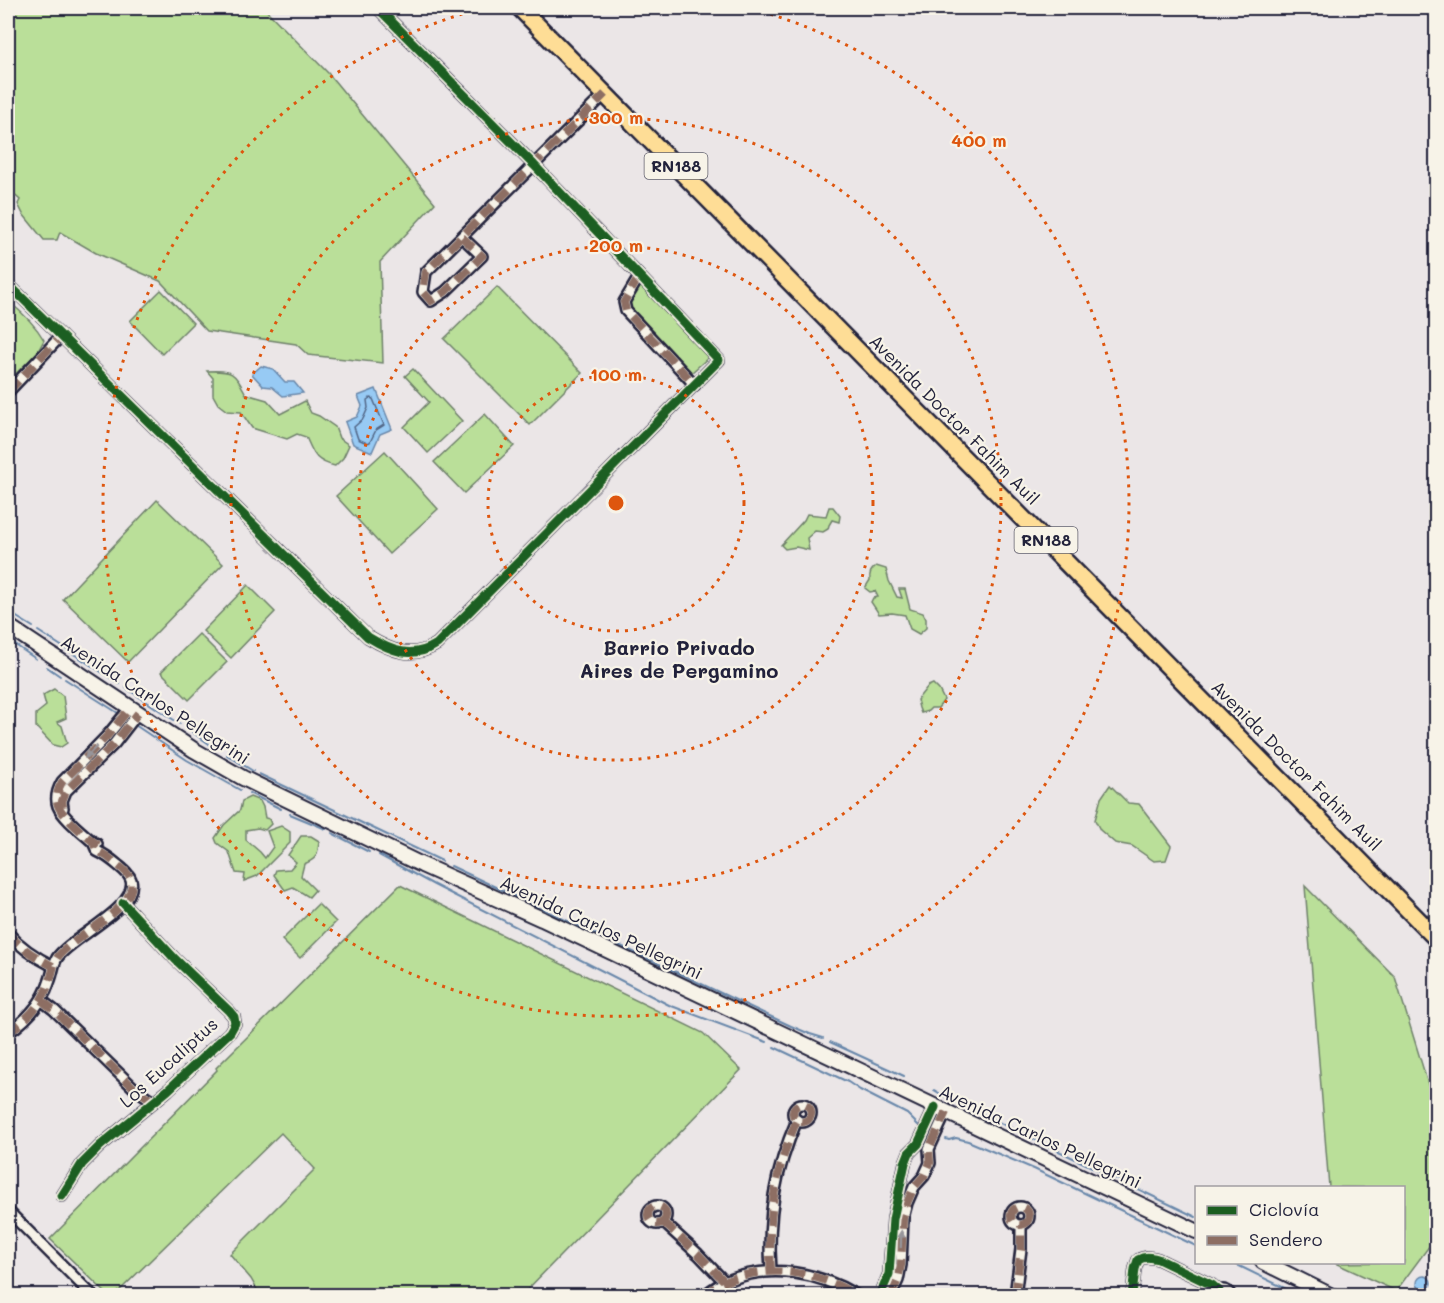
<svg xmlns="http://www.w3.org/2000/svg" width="1444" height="1303" viewBox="0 0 1444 1303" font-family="Mali,sans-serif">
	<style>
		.green { fill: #badf99; stroke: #6e806a; stroke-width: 1.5 }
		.water { fill: #97caf4; stroke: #6887aa; stroke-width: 1.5 }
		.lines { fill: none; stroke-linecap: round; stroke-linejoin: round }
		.shore { stroke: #516585; stroke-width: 1.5 }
		.stream { stroke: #6887aa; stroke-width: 2 }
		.street-casing { stroke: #22223b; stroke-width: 14 }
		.secondary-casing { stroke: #22223b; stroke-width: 18 }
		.highway-casing { stroke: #22223b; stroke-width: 21 }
		.street { stroke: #f7f3e8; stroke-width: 9 }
		.secondary { stroke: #f7f3e8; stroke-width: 14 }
		.highway { stroke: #fedd96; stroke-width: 16 }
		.quiet { stroke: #8d6e63; stroke-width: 8; stroke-dasharray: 15 8; stroke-linecap: butt }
		.cycleway-casing { stroke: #f7f3e8; stroke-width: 13 }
		.cycleway { stroke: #1b5e20; stroke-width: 9 }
		.oneway { fill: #97959a }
		.ring { fill: none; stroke: #de560e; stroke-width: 3; stroke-dasharray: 3 6 }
		.labels { text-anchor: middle; stroke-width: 4.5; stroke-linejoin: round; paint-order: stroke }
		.shield { fill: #f7f3e8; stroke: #62616f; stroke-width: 1.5 }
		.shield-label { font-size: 16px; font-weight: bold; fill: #22223b }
		.street-label { font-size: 18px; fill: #22223b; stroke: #f7f3e8 }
		.neighbourhood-label { font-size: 20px; font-weight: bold; fill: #22223b; stroke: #f7f3e8 }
		.centre { fill: #de560e; stroke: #f7f3e8; stroke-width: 3 }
		.ring-label { font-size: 18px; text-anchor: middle; font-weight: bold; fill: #de560e; stroke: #f7f3e8; stroke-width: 4.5; stroke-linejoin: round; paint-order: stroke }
	</style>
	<rect width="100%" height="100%" fill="#ebe6e7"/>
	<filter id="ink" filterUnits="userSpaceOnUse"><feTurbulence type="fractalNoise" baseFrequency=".0167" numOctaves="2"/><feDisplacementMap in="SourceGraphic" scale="12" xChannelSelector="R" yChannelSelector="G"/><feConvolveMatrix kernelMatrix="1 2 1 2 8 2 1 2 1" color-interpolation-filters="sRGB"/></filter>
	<g filter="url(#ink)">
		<g class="green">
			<path d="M8 8H264L328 73 435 203 380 262 383 363 308 355 296 344 207 331 160 281 96 253 60 232 57 240H44L23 214 18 204 20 200 8 189Z"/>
			<path d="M641 284 709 357 691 373 630 311 629 304Z"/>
			<path d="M497 287 582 373 530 425 444 339Z"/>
			<path d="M161 290 193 323 162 354 130 321Z"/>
			<path d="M8 301C22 312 35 324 44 340L37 353 8 381Z"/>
			<path d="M413 369 462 421 428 453 404 427 429 402 405 376Z"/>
			<path d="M207 371C233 370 234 372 246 394L267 400 280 414 305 401 311 413 319 416 335 427 339 438 349 445 343 458 335 466C315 461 314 455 306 437L297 434 287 439 252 428 241 412 227 411 218 404 213 395V378Z"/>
			<path d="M485 414 514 446 464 493 434 462Z"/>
			<path d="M385 451 438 509 389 554 336 496Z"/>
			<path d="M157 500 223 564 128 662 63 599Z"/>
			<path d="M829 507H833L840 516 839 522 832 520 829 525 828 529 823 532 815 531 807 538 809 550 796 547 785 549 781 545 804 520 807 514 826 516Z"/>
			<path d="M876 566 886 569 889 581 897 597 902 598 899 589H905L910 609 923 613 926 619V628L919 634 910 629 905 615 892 613 879 614 871 602 873 598 878 597 875 591 870 592 865 588 870 580C869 573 871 570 876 566Z"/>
			<path d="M248 585 275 612 231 658 203 631Z"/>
			<path d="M199 634 227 662 189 700 161 672Z"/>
			<path d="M933 684 939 690 944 700 938 708H931L928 711 921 713 919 708 917 700 928 686Z"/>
			<path d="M54 689 63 696 66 718 57 722 62 726 67 743 61 747 53 745 36 727V714L46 706 43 695Z"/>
			<path d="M1110 785 1128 803 1139 804 1171 846 1166 860 1154 861 1132 846 1115 843 1100 830 1095 820 1101 798Z"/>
			<path d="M250 797 260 801 263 807 265 818 269 819 271 824 265 830 258 828 246 830V840L260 852 265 858 273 847 267 831 281 826 290 832V843L257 876 244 881 245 874 236 873 229 852 217 843 215 838 224 825 240 810 242 801Z"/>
			<path d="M301 836H311L319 841C318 855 317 859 304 864L301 876 315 890 309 897 293 887 285 890 274 875 276 870 290 869 296 862 288 855Z"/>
			<path d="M400 885 703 1033 741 1070 522 1295H260L251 1279 230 1254 315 1169 281 1133 115 1295H108L50 1239 217 1070 216 1068Z"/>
			<path d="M1305 886 1395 977 1436 1110V1237L1396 1291 1335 1263 1404 1262V1188L1329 1187Z"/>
			<path d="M318 904 336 922 300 958 282 940Z"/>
		</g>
		<g class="water">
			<path d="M261 366 273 369 285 382H294L303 393 283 396 272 387 263 386 252 374Z"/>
			<path d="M376 389 392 429 380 434 372 452 353 444 345 422 357 417 362 406 358 396Z"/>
			<circle cx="1424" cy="1283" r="7"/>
		</g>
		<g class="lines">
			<path class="shore" d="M370 398 373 399 384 425 376 430 370 442 367 443 358 439 354 427 363 419 368 408 367 400Z"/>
			<g class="stream">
				<path d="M8 611 9 612"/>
				<path d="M15 616 33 627"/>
				<path d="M38 631 120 684"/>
				<path d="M8 640 36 659"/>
				<path d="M47 667 60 676"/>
				<path d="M65 679 118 713"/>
				<path d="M126 688 180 724"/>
				<path d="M135 725 187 760 240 790"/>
				<path d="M192 732 215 748"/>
				<path d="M227 755 253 771"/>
				<path d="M259 774 442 861"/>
				<path d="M249 793 281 809"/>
				<path d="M290 814 326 829"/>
				<path d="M332 833 369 852"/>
				<path d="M379 855 434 885 669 1005 767 1042"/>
				<path d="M451 866 791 1026 810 1034 823 1038"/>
				<path d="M830 1042 904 1076"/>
				<path d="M774 1047 848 1082 860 1090 907 1114 918 1125"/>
				<path d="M934 1090 944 1096 1196 1217"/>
				<path d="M946 1139 949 1140 956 1138 968 1141 1034 1169 1196 1246"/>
				<path d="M1231 1262 1301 1296"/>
			</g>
			<g class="street-casing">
				<g id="street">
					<path d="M462 237 482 256 445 292 431 301 423 292 426 272 605 94"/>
					<path d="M639 277 624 302 626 311 695 385"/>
					<path d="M8 284 368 637C391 651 412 660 437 644L719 360 534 165 378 8"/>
					<path d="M8 392 61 336"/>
					<path d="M63 808 62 801 66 791 114 744 138 713"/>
					<path d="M97 844 93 842C83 833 63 818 58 806 55 798 58 789 62 782L107 736 130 708"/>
					<path d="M8 933C21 948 35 957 53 966"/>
					<path d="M41 1000 54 1010 134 1088 153 1101"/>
					<path d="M8 1033C28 1019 43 1003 50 980 53 972 53 965 57 958 71 937 139 908 131 880 129 874 124 870 119 866 112 860 106 855 97 851L93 842"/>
					<circle cx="802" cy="1113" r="9"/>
					<path d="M62 1196 82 1164 100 1146 168 1090 230 1032 235 1023 234 1017 229 1011 175 959 123 903"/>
					<circle cx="657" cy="1215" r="9"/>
					<circle cx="1020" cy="1216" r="9"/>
					<path d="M8 1211 93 1296"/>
					<path d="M663 1222 698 1254 725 1282"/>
					<path d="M771 1271C767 1216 775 1171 797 1120"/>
					<path d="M881 1293 889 1274 893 1219 905 1163 909 1153 918 1144 935 1107"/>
					<path d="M567 1296H574"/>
					<path d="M703 1296C710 1291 718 1285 727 1281 771 1263 818 1272 858 1296"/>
					<path d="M891 1296 898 1280 901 1265 903 1218 907 1203 914 1187 924 1176 930 1163 929 1149 946 1112"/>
					<path d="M1015 1296 1021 1249V1226"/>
					<path d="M1132 1296 1135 1269 1138 1260C1145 1256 1150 1257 1158 1259L1212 1285 1219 1291"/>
					<path d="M1215 1296C1219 1288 1227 1288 1231 1296"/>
				</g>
			</g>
			<g class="secondary-casing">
				<g id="secondary">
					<path d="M8 626 194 750 243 778 422 865 542 919 1196 1231"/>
					<path d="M1263 1262 1332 1296"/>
				</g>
			</g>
			<g class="highway-casing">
				<path id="highway" d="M520 8 1436 938"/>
			</g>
			<use href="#street" class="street"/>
			<use href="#secondary" class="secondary"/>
			<use href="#highway" class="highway"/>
			<g class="quiet">
				<path d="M462 237 482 256 445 292 431 301 423 292 426 272 605 94"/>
				<path d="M639 277 624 302 626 311 695 385"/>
				<path d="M8 392 61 336"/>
				<path d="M63 807 62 801 66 791 114 744 138 713"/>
				<path d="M99 845C90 841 61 815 58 805 55 797 58 789 62 782L107 736 130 708"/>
				<path d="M8 933C21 948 35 957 53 966"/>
				<path d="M41 1000 54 1010 134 1088 153 1101"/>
				<path d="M8 1033C28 1019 43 1003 50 980 53 972 53 965 57 958 71 937 139 908 131 880 129 874 124 870 119 866 112 860 106 855 97 851L93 842"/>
				<circle cx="802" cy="1113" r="9"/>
				<circle cx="657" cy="1215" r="9"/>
				<circle cx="1020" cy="1216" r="9"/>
				<path d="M663 1222 698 1254 725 1282"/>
				<path d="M771 1271C767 1216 775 1171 797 1120"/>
				<path d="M567 1296H574"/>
				<path d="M703 1296C710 1291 718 1285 727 1281 771 1263 818 1272 858 1296"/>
				<path d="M891 1296 898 1280 901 1265 903 1218 907 1203 914 1187 924 1176 930 1163 929 1149 946 1112"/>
				<path d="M1015 1296 1021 1249V1226"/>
			</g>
			<g class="cycleway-casing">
				<g id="cycleway">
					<path d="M8 284 368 637C391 651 412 660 437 644L719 360 534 165 378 8"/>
					<path d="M62 1196 82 1164 100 1146 168 1090 230 1032 235 1023 234 1017 229 1011 175 959 123 903"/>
					<path d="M881 1293 889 1274 893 1219 905 1163 909 1153 918 1144 935 1107"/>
					<path d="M1132 1296 1135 1269 1138 1260C1145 1256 1150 1257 1158 1259L1212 1285 1219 1291"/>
				</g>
			</g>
			<use href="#cycleway" class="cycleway"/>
		</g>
		<defs><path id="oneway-solid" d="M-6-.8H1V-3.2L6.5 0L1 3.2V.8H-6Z" transform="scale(1.5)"/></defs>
		<g class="oneway">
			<use href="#oneway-solid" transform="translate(91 752) rotate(135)"/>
			<use href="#oneway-solid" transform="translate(901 1239) rotate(-88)"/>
		</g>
	</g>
	<g class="ring">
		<circle cx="616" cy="503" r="128"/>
		<circle cx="616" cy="503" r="257"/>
		<circle cx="616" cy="503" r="385"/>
		<path d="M753 9A513 513 0 1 1 479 9"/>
	</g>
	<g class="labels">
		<g class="shield">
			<rect x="644.5" y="153" width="63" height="26" rx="4.5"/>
			<rect x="1014.5" y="527" width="63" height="26" rx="4.5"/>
		</g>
		<g class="shield-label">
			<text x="676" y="172">RN188</text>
			<text x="1046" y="546">RN188</text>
		</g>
		<g class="street-label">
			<text transform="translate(954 420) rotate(45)" y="6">Avenida Doctor Fahim Auil</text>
			<text transform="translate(155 700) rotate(33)" y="6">Avenida Carlos Pellegrini</text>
			<text transform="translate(1296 766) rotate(45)" y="6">Avenida Doctor Fahim Auil</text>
			<text transform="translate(601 928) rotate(25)" y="6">Avenida Carlos Pellegrini</text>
			<text transform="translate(169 1063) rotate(-42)" y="6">Los Eucaliptus</text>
			<text transform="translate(1040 1137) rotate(25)" y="6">Avenida Carlos Pellegrini</text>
		</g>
		<g class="neighbourhood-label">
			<text x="679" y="655">Barrio Privado<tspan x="679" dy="23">Aires de Pergamino</tspan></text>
		</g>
	</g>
	<circle cx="616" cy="503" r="9" class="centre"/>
	<g class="ring-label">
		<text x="616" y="124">300 m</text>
		<text x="979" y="147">400 m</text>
		<text x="616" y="252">200 m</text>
		<text x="616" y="381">100 m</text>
	</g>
	<rect width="1444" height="1303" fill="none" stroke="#f7f3e8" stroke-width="30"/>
	<rect x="15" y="15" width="1414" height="1273" fill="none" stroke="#22223b" stroke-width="2" filter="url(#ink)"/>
	<rect x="1195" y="1186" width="210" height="78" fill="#f7f3e8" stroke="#a29fa3" stroke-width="1.5"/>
	<rect x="1207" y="1206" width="30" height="9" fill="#1b5e20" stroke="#a29fa3" stroke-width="1.5"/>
	<text x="1249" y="1216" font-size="18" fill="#22223b">Ciclovía</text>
	<rect x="1207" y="1236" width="30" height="9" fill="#8d6e63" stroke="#a29fa3" stroke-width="1.5"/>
	<text x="1249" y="1246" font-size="18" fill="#22223b">Sendero</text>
</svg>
